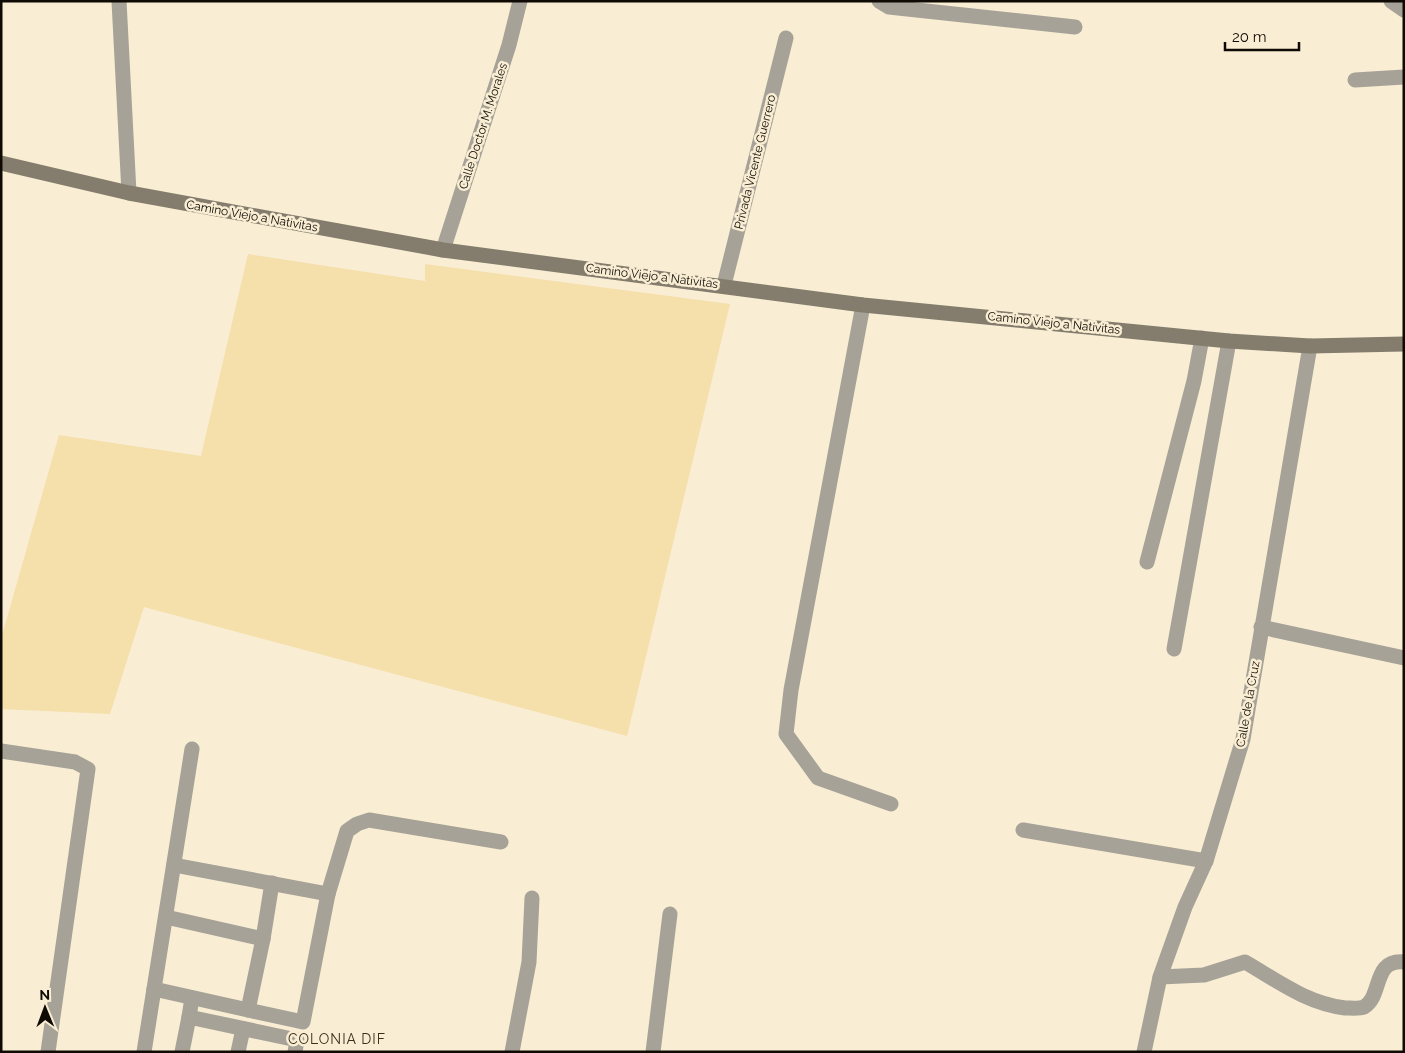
<svg xmlns="http://www.w3.org/2000/svg" width="1405" height="1053" viewBox="0 0 1405 1053" font-family="Raleway,sans-serif">
	<style>
		.green { fill: #f5dfab }
		.lines { fill: none; stroke-linecap: round; stroke-linejoin: round }
		.street { stroke: #a6a297; stroke-width: 15 }
		.secondary { stroke: #847d6d; stroke-width: 15 }
		.labels { text-anchor: middle; stroke-width: 5; stroke-linejoin: round; paint-order: stroke }
		.street-label { font-size: 12px; fill: #0f0b04; stroke: #f9edd3 }
		.neighbourhood-label { font-size: 14px; letter-spacing: 1px; fill: #382f1a; stroke: #f9edd3 }
	</style>
	<rect width="100%" height="100%" fill="#f9edd3"/>
	<path class="green" d="M248 254 425 281V264L730 304 627 736 144 607 110 714 1 709V639L59 435 201 456Z"/>
	<g class="lines">
		<g class="street">
			<path d="M119 1 129 193"/>
			<path d="M879 1 889 7 1075 27"/>
			<path d="M1391 1 1404 10"/>
			<path d="M1355 80 1404 77"/>
			<path d="M443 250 509 45 520 1"/>
			<path d="M724 285 786 38"/>
			<path d="M863 305 791 690 786 734 818 778 891 804"/>
			<path d="M1147 562 1194 381 1202 338"/>
			<path d="M1261 627 1404 658"/>
			<path d="M1174 649 1229 341"/>
			<path d="M1 751 75 762 88 769 48 1052"/>
			<path d="M1023 830 1206 861"/>
			<path d="M174 865 328 894 347 831 357 824 369 820 501 842"/>
			<path d="M166 917 263 939 248 1010 303 1022 328 894"/>
			<path d="M263 939 272 883"/>
			<path d="M1160 977 1204 975 1245 962C1278 981 1306 1003 1345 1008 1351 1008 1359 1009 1364 1007 1383 996 1372 959 1404 962"/>
			<path d="M154 989 248 1010"/>
			<path d="M192 998 189 1017 297 1040 295 1052"/>
			<path d="M144 1052 192 749"/>
			<path d="M182 1052 189 1017"/>
			<path d="M238 1052 243 1029"/>
			<path d="M512 1052 529 962 532 898"/>
			<path d="M653 1052 670 914"/>
			<path d="M1144 1052 1160 977 1185 907 1206 861 1243 739 1310 346"/>
		</g>
		<path class="secondary" d="M1 163 129 193 443 250 863 305 1229 341 1310 346 1404 344"/>
	</g>
	<g class="labels">
		<g class="street-label">
			<text transform="translate(483 126) rotate(-72)" y="4">Calle Doctor M. Morales</text>
			<text transform="translate(755 162) rotate(-76)" y="4">Privada Vicente Guerrero</text>
			<text transform="translate(252 216) rotate(10)" y="4">Camino Viejo a Nativitas</text>
			<text transform="translate(652 276) rotate(7)" y="4">Camino Viejo a Nativitas</text>
			<text transform="translate(1054 323) rotate(6)" y="4">Camino Viejo a Nativitas</text>
			<text transform="translate(1248 704) rotate(-80)" y="4">Calle de la Cruz</text>
		</g>
		<g class="neighbourhood-label">
			<text x="337" y="1044">COLONIA DIF</text>
		</g>
	</g>
	<rect width="1405" height="1053" fill="none" stroke="#0f0b04" stroke-width="5"/>
	<g transform="translate(45 1008) rotate(359)" stroke="#f9edd3" stroke-width="4" paint-order="stroke">
	<path d="M0-4L9 19L0 12L-9 19Z" fill="#0f0b04"/>
	<text y="-8" font-size="14" font-weight="bold" text-anchor="middle" fill="#0f0b04">N</text>
	</g>
	<path d="M1225 42v8h74v-8" fill="none" stroke="#0f0b04" stroke-width="2.5"/>
	<text x="1232" y="42" font-size="15" fill="#0f0b04" stroke="#f9edd3" stroke-width="4" paint-order="stroke">20 m</text>
</svg>
